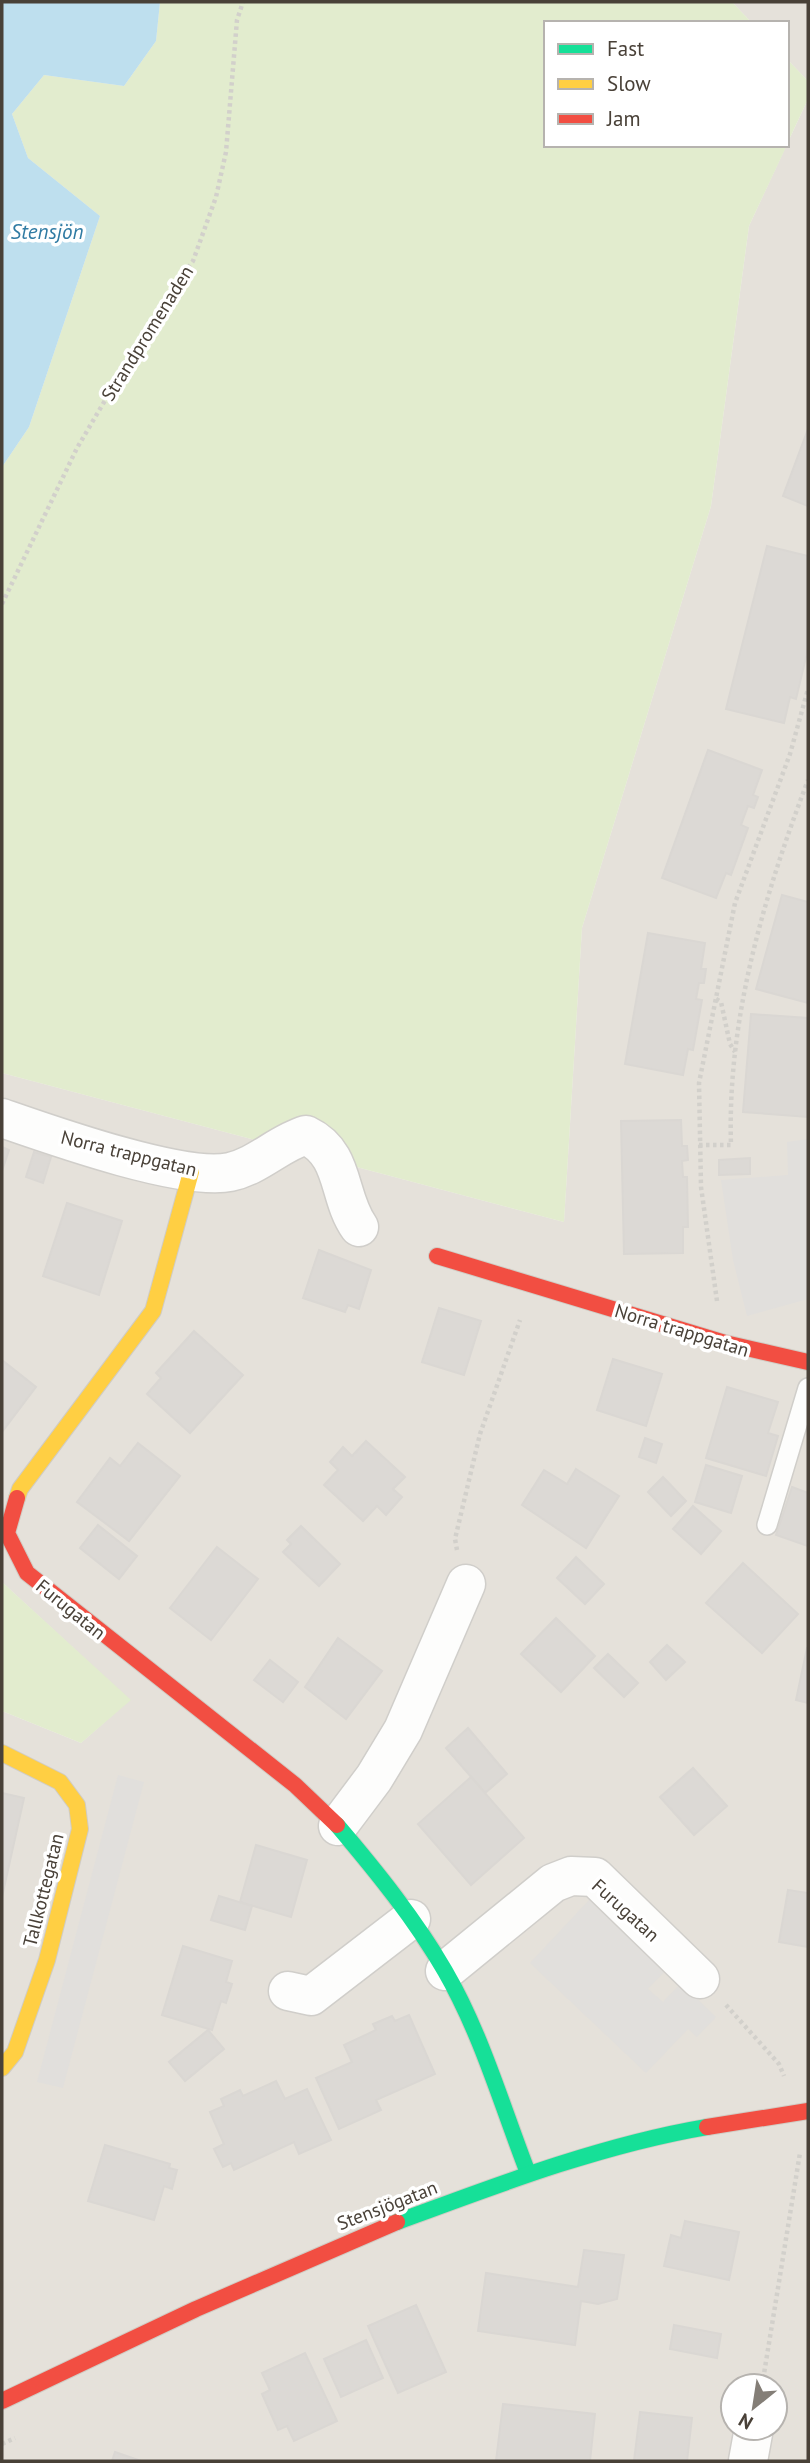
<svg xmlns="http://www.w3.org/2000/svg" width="810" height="2463" viewBox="0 0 810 2463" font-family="'PT Sans',sans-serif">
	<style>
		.residential { fill: #e5e1da; fill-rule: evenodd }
		.green { fill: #e2ecce }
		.parking { fill: #e1dfdc }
		.water { fill: #bedfee }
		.building { fill: #dcd9d5; stroke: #dad7d3; stroke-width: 2 }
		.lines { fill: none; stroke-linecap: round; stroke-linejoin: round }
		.lane-casing { stroke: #d0ceca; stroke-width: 22 }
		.street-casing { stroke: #d0ceca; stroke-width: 41 }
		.fast-casing { stroke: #d0ccc4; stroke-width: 18 }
		.slow-casing { stroke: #d0ccc4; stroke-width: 18 }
		.jam-casing { stroke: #d0ccc4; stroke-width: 18 }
		.path { stroke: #d2d0cb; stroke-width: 4.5; stroke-dasharray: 3.5 3.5; stroke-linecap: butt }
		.lane { stroke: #fdfdfc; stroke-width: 19 }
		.street { stroke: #fdfdfc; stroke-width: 38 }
		.fast { stroke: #16e098; stroke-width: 16 }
		.slow { stroke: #ffcf43; stroke-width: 16 }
		.jam { stroke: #f24e42; stroke-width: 16 }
		.labels { text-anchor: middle; stroke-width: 7; stroke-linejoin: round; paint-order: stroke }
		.street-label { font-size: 19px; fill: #494138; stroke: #fff }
		.water-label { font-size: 21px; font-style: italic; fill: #307ba3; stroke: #fff }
	</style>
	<rect width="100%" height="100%" fill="#f2f0ed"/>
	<g class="residential">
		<path d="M732 2H808V81L787 59V23H752Z"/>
		<path d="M808 99V2461H2V1711L81 1743 130 1700 2 1582V1073L564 1222 582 928 711 506 749 226ZM733 2386H775V2428H733Z"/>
	</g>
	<g class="green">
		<path d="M160 2H732L752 23H546V145H787L749 226 711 506 582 928 564 1222 2 1073V467L29 427 100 216 28 158 12 114 44 75 124 86 156 41Z"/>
		<path d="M787 59 808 81V99L787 144Z"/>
		<path d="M2 1582 131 1700 81 1743 2 1711Z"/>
	</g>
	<g class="parking">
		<path d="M808 1139V1299L747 1316 733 1260 721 1180 788 1175 787 1142Z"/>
		<path d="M118 1775 144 1782 63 2088 37 2082Z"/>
		<path d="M591 1898 667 1969 648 1989 663 2002 681 1983 716 2017 697 2037 688 2029 646 2073 530 1963Z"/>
	</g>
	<path class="water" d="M2 2H160L156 41 124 86 44 75 12 114 28 158 100 216 29 427 2 467Z"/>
	<g class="building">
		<path d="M808 429V506L783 496Z"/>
		<path d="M767 546 808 556V649L796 699 790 697 784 723 726 709Z"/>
		<path d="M708 750 762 770 753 795 758 797 754 808 748 806 741 825 748 828 731 875 726 873 716 898 662 878Z"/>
		<path d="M782 895 808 902V1003L756 989Z"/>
		<path d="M648 933 705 943 701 969H706L704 983H699L696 999 702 1000 693 1050 688 1049 683 1075 625 1064Z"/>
		<path d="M751 1014 808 1018V1117L743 1112Z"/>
		<path d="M681 1120 682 1146H687L688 1160 682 1161 683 1177H687L688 1227H683V1253L624 1254 621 1121Z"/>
		<path d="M2 1147 9 1150 2 1171Z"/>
		<path d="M34 1152 51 1157 43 1183 26 1177Z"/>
		<path d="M750 1158V1174L719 1175V1160Z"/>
		<path d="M67 1203 122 1221 99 1295 43 1276Z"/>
		<path d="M319 1250 371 1270 359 1309 348 1305 345 1312 303 1298Z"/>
		<path d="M439 1308 481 1321 464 1375 422 1362Z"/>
		<path d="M194 1331 243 1375 190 1433 147 1394 161 1378 156 1373Z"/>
		<path d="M613 1359 662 1374 646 1426 597 1410Z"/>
		<path d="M2 1360 36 1387 2 1432Z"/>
		<path d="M727 1387 778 1402 768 1433 778 1436 766 1476 706 1458Z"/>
		<path d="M645 1438 662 1444 656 1463 639 1457Z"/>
		<path d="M366 1441 405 1477 393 1489 402 1497 386 1515 377 1506 363 1521 324 1485 338 1470 330 1462 343 1447 352 1456Z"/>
		<path d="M138 1443 180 1476 129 1541 77 1502 110 1458 120 1466Z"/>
		<path d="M706 1465 742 1476 731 1513 695 1502Z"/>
		<path d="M576 1469 619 1496 586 1548 522 1505 544 1470 567 1484Z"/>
		<path d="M663 1477 686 1501 671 1516 648 1492Z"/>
		<path d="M792 1487 808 1493V1546L776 1535Z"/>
		<path d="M693 1506 721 1531 701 1554 673 1529Z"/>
		<path d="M98 1525 137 1556 119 1579 80 1548Z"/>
		<path d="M301 1526 340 1564 319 1586 283 1552 291 1544 287 1540Z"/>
		<path d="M217 1547 258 1579 211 1640 170 1608Z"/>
		<path d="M576 1557 604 1584 585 1604 557 1578Z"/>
		<path d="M743 1563 798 1614 762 1653 706 1603Z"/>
		<path d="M556 1618 595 1656 561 1692 521 1654Z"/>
		<path d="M338 1638 382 1671 346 1719 305 1687Z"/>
		<path d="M667 1645 685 1662 666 1680 650 1662Z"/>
		<path d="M807 1648H808V1703L796 1700Z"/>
		<path d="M608 1654 638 1683 624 1697 594 1668Z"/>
		<path d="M270 1660 298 1682 283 1702 254 1680Z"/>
		<path d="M468 1728 507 1774 485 1793 446 1748Z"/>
		<path d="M693 1768 727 1806 694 1835 660 1797Z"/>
		<path d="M471 1777 524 1838 471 1885 418 1824Z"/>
		<path d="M2 1793 24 1798 2 1897Z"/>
		<path d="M256 1845 307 1860 291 1917 240 1902Z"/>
		<path d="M788 1890 808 1893V1947L779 1942Z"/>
		<path d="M219 1896 252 1906 245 1930 211 1920Z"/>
		<path d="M183 1946 232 1961 226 1982 232 1984 226 2003 221 2001 212 2030 162 2015Z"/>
		<path d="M409 2015 435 2074 376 2100 381 2110 339 2129 316 2078 352 2062 344 2045 376 2030 373 2024 392 2016 395 2021Z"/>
		<path d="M208 2030 224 2049 185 2081 169 2062Z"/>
		<path d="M276 2081 285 2099 307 2089 331 2140 299 2154 294 2142 234 2170 231 2163 223 2167 214 2149 224 2144 210 2112 224 2106 221 2099 240 2090 243 2096Z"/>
		<path d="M105 2145 170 2164 169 2168 177 2170 172 2189 164 2186 154 2220 88 2201Z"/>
		<path d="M685 2221 739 2232 729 2280 664 2266 671 2235 681 2238Z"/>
		<path d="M584 2250 624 2255 617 2299 598 2304 581 2301 575 2345 478 2331 486 2273 578 2287Z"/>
		<path d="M416 2305 446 2372 398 2393 368 2326Z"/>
		<path d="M674 2325 721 2334 717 2358 670 2349Z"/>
		<path d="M366 2340 383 2378 341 2397 324 2359Z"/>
		<path d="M305 2353 337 2421 294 2441 287 2426 278 2430 262 2394 270 2390 262 2373Z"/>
		<path d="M503 2404 595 2414 590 2461H496Z"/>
		<path d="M640 2412 692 2418 687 2461H634Z"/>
		<path d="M115 2452 141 2461H112Z"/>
	</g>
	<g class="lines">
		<g class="lane-casing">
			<path id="lane" d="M767 1525 808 1388"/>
		</g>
		<g class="street-casing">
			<g id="street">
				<path d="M2 1118C51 1135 183 1182 230 1172 258 1166 279 1143 306 1135 346 1154 337 1196 359 1227"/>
				<path d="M338 1826 374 1778 403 1730 466 1584"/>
				<path d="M445 1971 553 1883 571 1876 595 1877 700 1979"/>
				<path d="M288 1991 311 1996 411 1919"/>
				<path d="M748 2461 754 2428"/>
			</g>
		</g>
		<g class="fast-casing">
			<g id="fast">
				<path d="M337 1825C376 1871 415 1919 445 1971 481 2033 502 2106 528 2173"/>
				<path d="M397 2222C497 2185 601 2145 707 2127"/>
			</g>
		</g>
		<g class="slow-casing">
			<g id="slow">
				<path d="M17 1498 20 1489 153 1311 191 1172"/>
				<path d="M2 1753 60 1782 77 1805 80 1829 47 1960 15 2052 2 2068"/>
			</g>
		</g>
		<g class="jam-casing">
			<g id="jam">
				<path d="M437 1256 725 1343 808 1362"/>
				<path d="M17 1498 7 1533 27 1573 295 1785 337 1825"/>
				<path d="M707 2127 808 2111"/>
				<path d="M2 2401 196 2309 397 2222"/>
			</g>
		</g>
		<g class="path">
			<path d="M2 604 77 448 163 302 193 261 216 197 226 152 237 20 243 2"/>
			<path d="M716 999 721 1002 730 1044 735 1052"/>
			<path d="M699 1145H731C727 1019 764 896 808 780"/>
			<path d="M717 1301 701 1187 699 1083 735 903 790 754 808 689"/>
			<path d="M457 1550 455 1539 480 1434 520 1320"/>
			<path d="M726 2005 779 2064 784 2076"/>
			<path d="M762 2386 800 2153"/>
			<path d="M2 2444 15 2438"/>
		</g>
		<use href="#lane" class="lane"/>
		<use href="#street" class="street"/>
		<use href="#fast" class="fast"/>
		<use href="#slow" class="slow"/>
		<use href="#jam" class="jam"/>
	</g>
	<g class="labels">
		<g class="street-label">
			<text transform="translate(147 333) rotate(-58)" y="7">Strandpromenaden</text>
			<text transform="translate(129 1153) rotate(14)" y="7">Norra trappgatan</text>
			<text transform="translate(682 1330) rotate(17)" y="7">Norra trappgatan</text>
			<text transform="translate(71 1609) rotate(39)" y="7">Furugatan</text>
			<text transform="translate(43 1890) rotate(-76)" y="7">Tallkottegatan</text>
			<text transform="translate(626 1910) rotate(42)" y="7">Furugatan</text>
			<text transform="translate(387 2205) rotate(-21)" y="7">Stensjögatan</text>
		</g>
		<g class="water-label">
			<text x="47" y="239">Stensjön</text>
		</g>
	</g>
	<rect width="810" height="2463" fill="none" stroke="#494138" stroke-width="7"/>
	<rect x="544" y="21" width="245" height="126" fill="#ffffff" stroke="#b6b3af" stroke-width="2"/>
	<rect x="558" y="44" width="35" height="10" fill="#16e098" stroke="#b6b3af" stroke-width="2"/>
	<text x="607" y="56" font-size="21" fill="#494138">Fast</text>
	<rect x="558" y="79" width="35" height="10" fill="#ffcf43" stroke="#b6b3af" stroke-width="2"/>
	<text x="607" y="91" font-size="21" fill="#494138">Slow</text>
	<rect x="558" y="114" width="35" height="10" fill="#f24e42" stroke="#b6b3af" stroke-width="2"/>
	<text x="607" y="126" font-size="21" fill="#494138">Jam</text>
	<g transform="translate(754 2407) rotate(210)"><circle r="33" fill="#ffffff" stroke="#b6b3af" stroke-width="2"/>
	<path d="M0-5L12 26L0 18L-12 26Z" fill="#847e77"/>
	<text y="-10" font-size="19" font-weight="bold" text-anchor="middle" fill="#494138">N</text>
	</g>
</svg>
